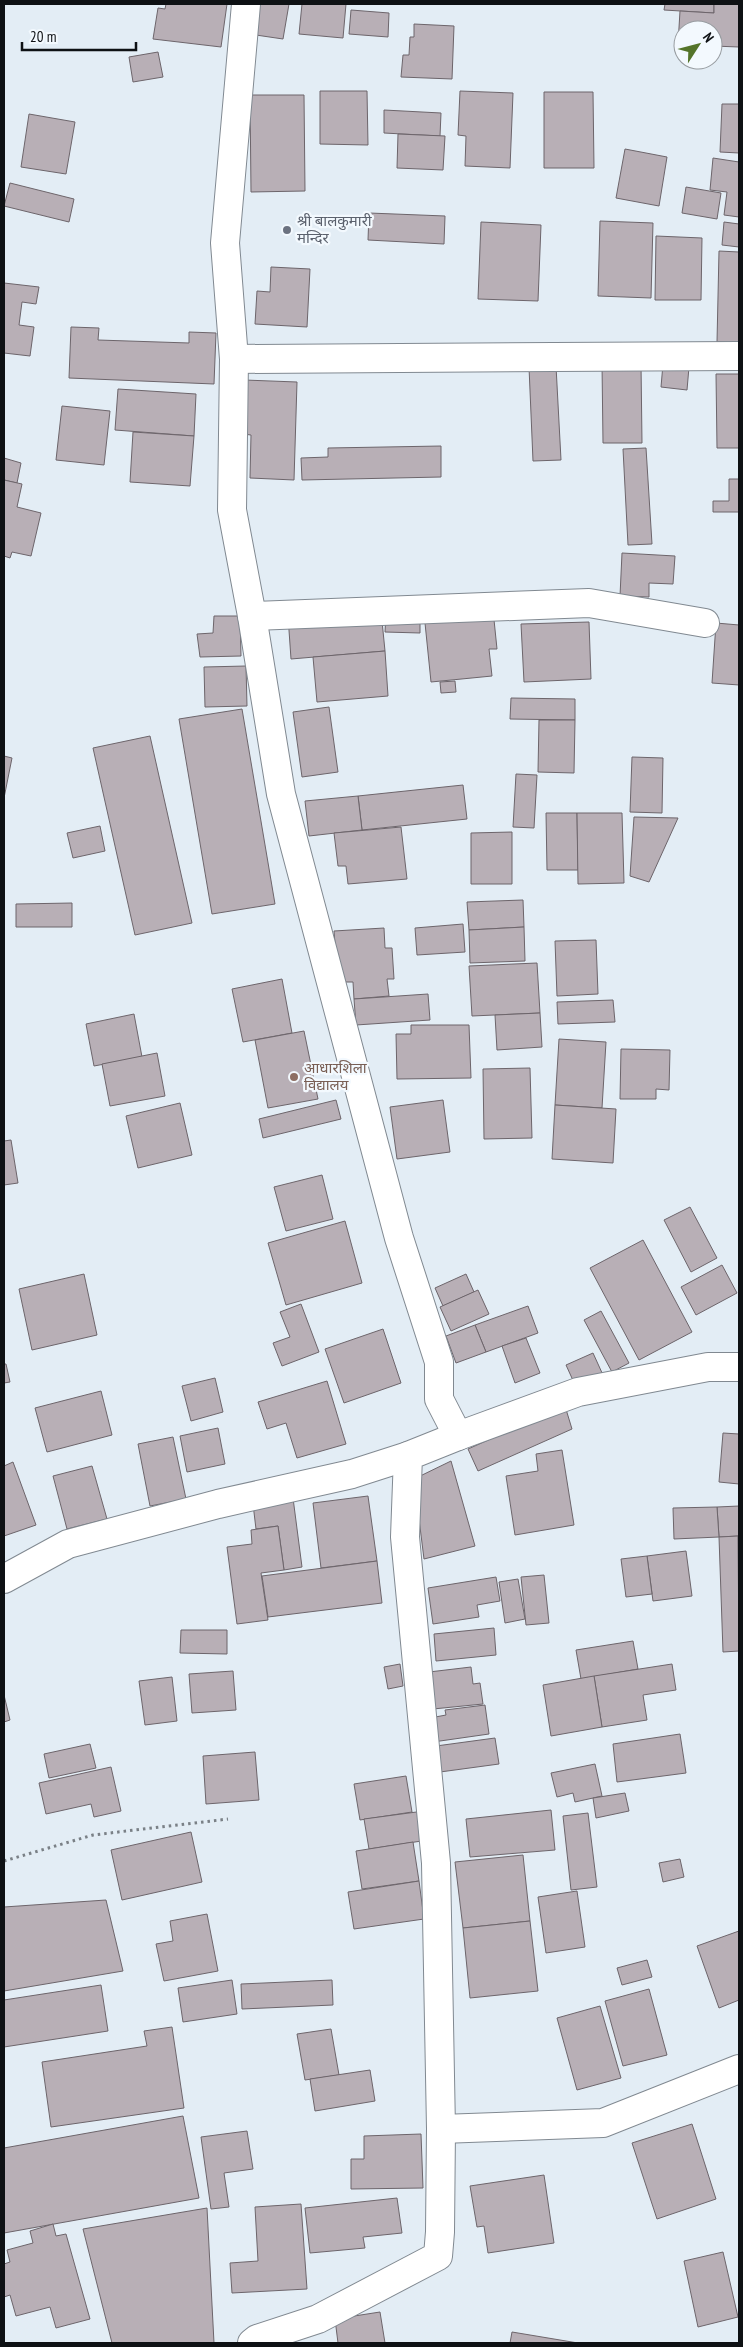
<svg xmlns="http://www.w3.org/2000/svg" width="743" height="2347" viewBox="0 0 743 2347" font-family="'PT Sans Narrow','Noto Sans Devanagari',sans-serif">
	<style>
		.building { fill: #b8afb6; stroke: #6d656b }
		.lines { fill: none; stroke-linecap: round; stroke-linejoin: round }
		.minor-casing { stroke: #818991; stroke-width: 30 }
		.path { stroke: #7a8086; stroke-width: 3; stroke-dasharray: 2.5 4; stroke-linecap: butt }
		.minor { stroke: #fff; stroke-width: 28 }
		.worship-dot { fill: #6b7280; stroke: #f3f9fe; stroke-width: 2 }
		.education-dot { fill: #8d6e63; stroke: #f3f9fe; stroke-width: 2 }
		.labels { text-anchor: middle; stroke-width: 4.5; stroke-linejoin: round; paint-order: stroke }
		.worship-label { font-size: 15px; fill: #5b616d; stroke: #f3f9fe; text-anchor: start }
		.education-label { font-size: 15px; fill: #785e54; stroke: #f3f9fe; text-anchor: start }
	</style>
	<rect width="100%" height="100%" fill="#e3edf5"/>
	<g class="building">
		<path d="M166 4H227L221 47 153 39 158 8 165 9Z"/>
		<path d="M254 4H289L283 39 249 34Z"/>
		<path d="M302 4H346L343 38 299 34Z"/>
		<path d="M665 4H714V13L664 10Z"/>
		<path d="M714 4H739V47L713 46V30H683V44H678L680 11 714 13Z"/>
		<path d="M351 10 389 13 388 37 349 34Z"/>
		<path d="M414 24 454 26 452 79 401 77 403 55H409L410 37H414Z"/>
		<path d="M158 52 163 77 133 82 129 57Z"/>
		<path d="M320 91H367L368 145 320 144Z"/>
		<path d="M460 91 513 93 510 168 465 166 466 136 458 135Z"/>
		<path d="M544 92H593L594 168H544Z"/>
		<path d="M250 95H304L305 191 251 192Z"/>
		<path d="M722 104H739V153L720 152Z"/>
		<path d="M384 110 441 113 440 136 384 133Z"/>
		<path d="M29 114 75 122 66 174 21 167Z"/>
		<path d="M398 134 445 136 443 170 397 168Z"/>
		<path d="M625 149 667 157 659 206 616 198Z"/>
		<path d="M713 158 739 162V217L724 215 727 192 710 190Z"/>
		<path d="M10 183 74 199 69 222 4 206Z"/>
		<path d="M686 187 721 193 717 219 682 213Z"/>
		<path d="M369 213 445 216 444 244 368 240Z"/>
		<path d="M600 221 653 223 651 298 598 296Z"/>
		<path d="M481 222 541 225 538 301 478 299Z"/>
		<path d="M724 222 739 224V247L722 245Z"/>
		<path d="M656 236 702 238 701 300H655Z"/>
		<path d="M719 251 739 252V343L717 342Z"/>
		<path d="M271 267 310 269 307 327 255 324 257 291 270 292Z"/>
		<path d="M4 283 39 287 36 304 22 302 19 325 34 327 30 356 4 353Z"/>
		<path d="M71 327 99 328 98 340 189 343V332L216 333 214 384 69 378Z"/>
		<path d="M602 364H641L642 443H603Z"/>
		<path d="M663 364 689 367 687 390 661 387Z"/>
		<path d="M556 366 561 460 533 461 529 367Z"/>
		<path d="M716 374H739V448H717Z"/>
		<path d="M244 380 297 382 294 480 250 478 251 435 243 434Z"/>
		<path d="M118 389 196 394 194 436 115 430Z"/>
		<path d="M62 406 110 411 104 465 56 460Z"/>
		<path d="M133 432 194 436 190 486 130 482Z"/>
		<path d="M441 446V477L302 480 301 458 328 457V448Z"/>
		<path d="M646 448 652 544 628 545 623 449Z"/>
		<path d="M4 458 21 463 17 483 4 480Z"/>
		<path d="M729 479H739V512H713V501H729Z"/>
		<path d="M4 480 22 484 17 507 41 513 31 556 12 552 10 558 4 556Z"/>
		<path d="M622 553 675 556 673 584 649 583V597L620 596Z"/>
		<path d="M493 610 497 649H489L492 676 431 682 425 623Z"/>
		<path d="M386 614H420V633L385 632Z"/>
		<path d="M214 616H240L241 656 200 657 197 634 213 633Z"/>
		<path d="M288 616 382 621 385 651 291 659Z"/>
		<path d="M589 622 591 679 524 682 521 624Z"/>
		<path d="M716 623 739 625V685L712 683Z"/>
		<path d="M385 651 388 696 317 702 313 657Z"/>
		<path d="M246 666 247 706 205 707 204 667Z"/>
		<path d="M455 681 456 692 441 693 440 682Z"/>
		<path d="M511 698 575 699V720L510 719Z"/>
		<path d="M329 707 338 772 302 777 293 712Z"/>
		<path d="M242 709 275 904 212 914 179 719Z"/>
		<path d="M539 720H575L574 773 538 772Z"/>
		<path d="M150 736 192 923 135 935 93 748Z"/>
		<path d="M4 756 12 758 4 798Z"/>
		<path d="M632 757 663 758 662 813 630 812Z"/>
		<path d="M516 774 537 775 534 828 513 827Z"/>
		<path d="M463 785 467 819 362 830 358 796Z"/>
		<path d="M358 796 362 830 309 836 305 801Z"/>
		<path d="M546 813H577L578 870H547Z"/>
		<path d="M577 813H622L624 883 578 884Z"/>
		<path d="M634 817 678 818 649 882 630 876Z"/>
		<path d="M100 826 105 851 73 858 67 833Z"/>
		<path d="M401 827 407 879 348 884 346 866H338L334 833Z"/>
		<path d="M512 832V884H471V833Z"/>
		<path d="M523 900 524 927 469 930 467 902Z"/>
		<path d="M72 903V927H16V904Z"/>
		<path d="M463 924 465 952 417 955 415 928Z"/>
		<path d="M524 927 525 961 470 963 469 930Z"/>
		<path d="M384 928 385 948H392L394 979H387L389 996 354 999 353 982H338L334 931Z"/>
		<path d="M596 940 598 994 557 996 555 941Z"/>
		<path d="M537 963 540 1013 472 1016 469 966Z"/>
		<path d="M282 979 292 1033 243 1042 232 989Z"/>
		<path d="M428 994 430 1020 356 1025 354 999Z"/>
		<path d="M613 1000 615 1022 558 1024 557 1002Z"/>
		<path d="M540 1013 542 1047 497 1050 495 1015Z"/>
		<path d="M134 1014 142 1057 94 1066 86 1024Z"/>
		<path d="M411 1025H469L471 1078 397 1079 396 1034H411Z"/>
		<path d="M304 1031 318 1099 268 1108 255 1040Z"/>
		<path d="M559 1039 606 1042 602 1108 555 1105Z"/>
		<path d="M621 1049 670 1050 669 1090 656 1089V1099H620Z"/>
		<path d="M157 1053 165 1096 110 1106 102 1064Z"/>
		<path d="M530 1068 532 1138 484 1139 483 1069Z"/>
		<path d="M336 1100 341 1119 263 1138 259 1119Z"/>
		<path d="M443 1100 450 1152 397 1159 390 1107Z"/>
		<path d="M180 1103 192 1155 138 1168 126 1116Z"/>
		<path d="M555 1105 616 1109 613 1163 552 1159Z"/>
		<path d="M11 1140 18 1183 4 1185V1141Z"/>
		<path d="M322 1175 333 1219 286 1231 274 1187Z"/>
		<path d="M690 1207 717 1258 691 1272 664 1220Z"/>
		<path d="M345 1221 362 1283 286 1305 268 1243Z"/>
		<path d="M643 1240 692 1332 639 1360 590 1268Z"/>
		<path d="M722 1265 737 1293 696 1315 681 1287Z"/>
		<path d="M84 1274 97 1335 32 1350 19 1289Z"/>
		<path d="M466 1274 474 1292 443 1306 435 1288Z"/>
		<path d="M478 1290 489 1314 451 1331 440 1307Z"/>
		<path d="M301 1304 319 1352 282 1366 273 1343 290 1337 280 1312Z"/>
		<path d="M528 1306 538 1333 486 1352 475 1325Z"/>
		<path d="M601 1311 629 1363 612 1372 584 1320Z"/>
		<path d="M475 1325 486 1352 456 1363 446 1336Z"/>
		<path d="M383 1329 401 1383 344 1403 325 1349Z"/>
		<path d="M526 1338 540 1373 515 1383 502 1346Z"/>
		<path d="M593 1353 603 1375 576 1387 566 1365Z"/>
		<path d="M4 1364H6L10 1382 4 1383Z"/>
		<path d="M215 1378 223 1412 191 1421 182 1386Z"/>
		<path d="M327 1381 346 1444 297 1458 286 1423 267 1429 258 1402Z"/>
		<path d="M101 1391 112 1435 47 1452 35 1408Z"/>
		<path d="M565 1406 572 1429 478 1471 468 1449Z"/>
		<path d="M218 1428 225 1464 187 1472 180 1436Z"/>
		<path d="M723 1433 739 1434V1484L719 1482Z"/>
		<path d="M173 1437 186 1499 150 1506 138 1444Z"/>
		<path d="M562 1450 574 1525 515 1535 506 1476 538 1471 536 1454Z"/>
		<path d="M451 1461 475 1546 424 1559 414 1479Z"/>
		<path d="M13 1462 36 1525 4 1536V1466Z"/>
		<path d="M92 1466 107 1519 67 1529 53 1476Z"/>
		<path d="M368 1496 377 1561 321 1568 313 1503Z"/>
		<path d="M293 1498 302 1567 284 1570 278 1526 256 1529 253 1504Z"/>
		<path d="M739 1506V1536L719 1537 717 1507Z"/>
		<path d="M717 1507 719 1537 674 1539 673 1508Z"/>
		<path d="M278 1526 284 1570 261 1573 268 1620 237 1624 227 1547 252 1544 251 1530Z"/>
		<path d="M738 1536 739 1651 723 1652 719 1537Z"/>
		<path d="M686 1551 692 1596 653 1601 647 1556Z"/>
		<path d="M647 1556 652 1594 626 1597 621 1559Z"/>
		<path d="M377 1561 382 1603 268 1617 262 1576Z"/>
		<path d="M544 1575 549 1623 526 1625 521 1577Z"/>
		<path d="M496 1577 500 1601 477 1605 479 1617 433 1624 428 1588Z"/>
		<path d="M518 1579 525 1619 505 1623 499 1582Z"/>
		<path d="M494 1628 496 1655 436 1661 434 1634Z"/>
		<path d="M181 1630H227V1654L180 1653Z"/>
		<path d="M633 1641 638 1669 581 1679 576 1650Z"/>
		<path d="M400 1664 403 1686 388 1689 384 1667Z"/>
		<path d="M672 1664 676 1690 643 1695 647 1720 602 1727 594 1676Z"/>
		<path d="M471 1667 473 1684 480 1683 483 1704 433 1709 429 1672Z"/>
		<path d="M233 1671 236 1710 192 1713 189 1674Z"/>
		<path d="M594 1676 602 1727 551 1736 543 1685Z"/>
		<path d="M172 1677 177 1721 145 1725 139 1681Z"/>
		<path d="M4 1695 10 1720 4 1722Z"/>
		<path d="M485 1705 489 1734 433 1742 430 1718 446 1715 445 1710Z"/>
		<path d="M680 1734 686 1773 617 1782 613 1744Z"/>
		<path d="M495 1738 499 1764 440 1772 436 1746Z"/>
		<path d="M90 1744 96 1768 49 1778 44 1754Z"/>
		<path d="M255 1752 259 1800 206 1804 203 1756Z"/>
		<path d="M595 1764 602 1796 575 1802 573 1793 557 1797 551 1773Z"/>
		<path d="M111 1767 121 1811 94 1817 91 1804 46 1814 39 1783Z"/>
		<path d="M406 1776 412 1812 360 1820 354 1784Z"/>
		<path d="M625 1793 629 1811 596 1818 593 1798Z"/>
		<path d="M551 1810 555 1850 470 1857 466 1819Z"/>
		<path d="M424 1811 428 1840 369 1849 364 1819Z"/>
		<path d="M588 1813 597 1887 571 1890 563 1816Z"/>
		<path d="M191 1832 202 1882 122 1900 111 1850Z"/>
		<path d="M413 1842 419 1881 362 1889 356 1851Z"/>
		<path d="M523 1855 530 1921 463 1928 455 1862Z"/>
		<path d="M680 1859 684 1877 663 1882 659 1863Z"/>
		<path d="M419 1881 424 1919 354 1929 348 1892Z"/>
		<path d="M577 1891 585 1947 546 1953 538 1897Z"/>
		<path d="M106 1900 123 1971 4 1991V1907Z"/>
		<path d="M207 1914 218 1971 164 1981 156 1944 173 1941 170 1921Z"/>
		<path d="M530 1921 538 1991 470 1998 463 1928Z"/>
		<path d="M739 1931V2000L719 2008 697 1946Z"/>
		<path d="M647 1960 652 1977 622 1985 617 1968Z"/>
		<path d="M232 1980 237 2014 183 2022 178 1988Z"/>
		<path d="M332 1980 333 2005 242 2009 241 1984Z"/>
		<path d="M101 1985 108 2031 4 2047V2000Z"/>
		<path d="M649 1989 667 2055 623 2066 605 2001Z"/>
		<path d="M600 2006 621 2078 577 2090 557 2018Z"/>
		<path d="M172 2027 184 2108 51 2127 42 2062 147 2046 144 2031Z"/>
		<path d="M331 2029 339 2075 305 2080 297 2034Z"/>
		<path d="M370 2070 375 2101 315 2111 310 2079Z"/>
		<path d="M183 2116 199 2198 4 2233V2148Z"/>
		<path d="M692 2124 716 2199 657 2219 632 2143Z"/>
		<path d="M247 2131 253 2169 224 2173 229 2207 211 2209 201 2137Z"/>
		<path d="M421 2134 423 2188 351 2189V2159H364V2136Z"/>
		<path d="M544 2175 554 2243 488 2253 484 2226 477 2227 470 2186Z"/>
		<path d="M397 2198 402 2233 363 2237 365 2248 310 2253 305 2208Z"/>
		<path d="M301 2204 307 2289 232 2293 230 2263 258 2261 255 2207Z"/>
		<path d="M207 2208 214 2343H112L83 2229Z"/>
		<path d="M53 2224 56 2236 66 2234 90 2319 56 2328 50 2307 16 2316 10 2295 4 2297V2264L10 2262 7 2250 33 2243 30 2231Z"/>
		<path d="M723 2252 738 2317 698 2327 684 2261Z"/>
		<path d="M380 2312 385 2343H338L335 2319Z"/>
		<path d="M512 2332 578 2343H510Z"/>
	</g>
	<g class="lines">
		<g class="minor-casing">
			<g id="minor">
				<path d="M246 4 225 243 234 359 232 510 252 616 281 794 399 1238 439 1362V1399L458 1436 408 1456 405 1537 436 1863 441 2129 440 2232 438 2256 318 2319 257 2339 252 2343"/>
				<path d="M234 359 739 356"/>
				<path d="M252 616 589 603 705 623"/>
				<path d="M458 1436 578 1392 708 1367H739"/>
				<path d="M4 1579 68 1544 218 1504 352 1474 408 1456"/>
				<path d="M441 2129 603 2123 739 2069"/>
			</g>
		</g>
		<path class="path" d="M4 1861 93 1835 228 1819"/>
		<use href="#minor" class="minor"/>
	</g>
	<circle class="worship-dot" cx="287" cy="230" r="5"/>
	<circle class="education-dot" cx="294" cy="1077" r="5"/>
	<g class="labels">
		<g class="worship-label">
			<text x="297" y="226">श्री बालकुमारी<tspan x="297" dy="17">मन्दिर</tspan></text>
		</g>
		<g class="education-label">
			<text x="304" y="1073">आधारशिला<tspan x="304" dy="17">विद्यालय</tspan></text>
		</g>
	</g>
	<rect width="743" height="2347" fill="none" stroke="#0e1114" stroke-width="10"/>
	<g transform="translate(698 45) rotate(54)"><circle r="24" fill="#f3f9fe" stroke="#979ca0"/>
	<path d="M0-4L9 19L0 12L-9 19Z" fill="#54742a"/>
	<text y="-8" font-size="14" font-weight="bold" text-anchor="middle" fill="#0e1114">N</text>
	</g>
	<path d="M22 42v8h114v-8" fill="none" stroke="#0e1114" stroke-width="2.5"/>
	<text x="30" y="42" font-size="15" fill="#0e1114" stroke="#f3f9fe" stroke-width="4" paint-order="stroke">20 m</text>
</svg>
